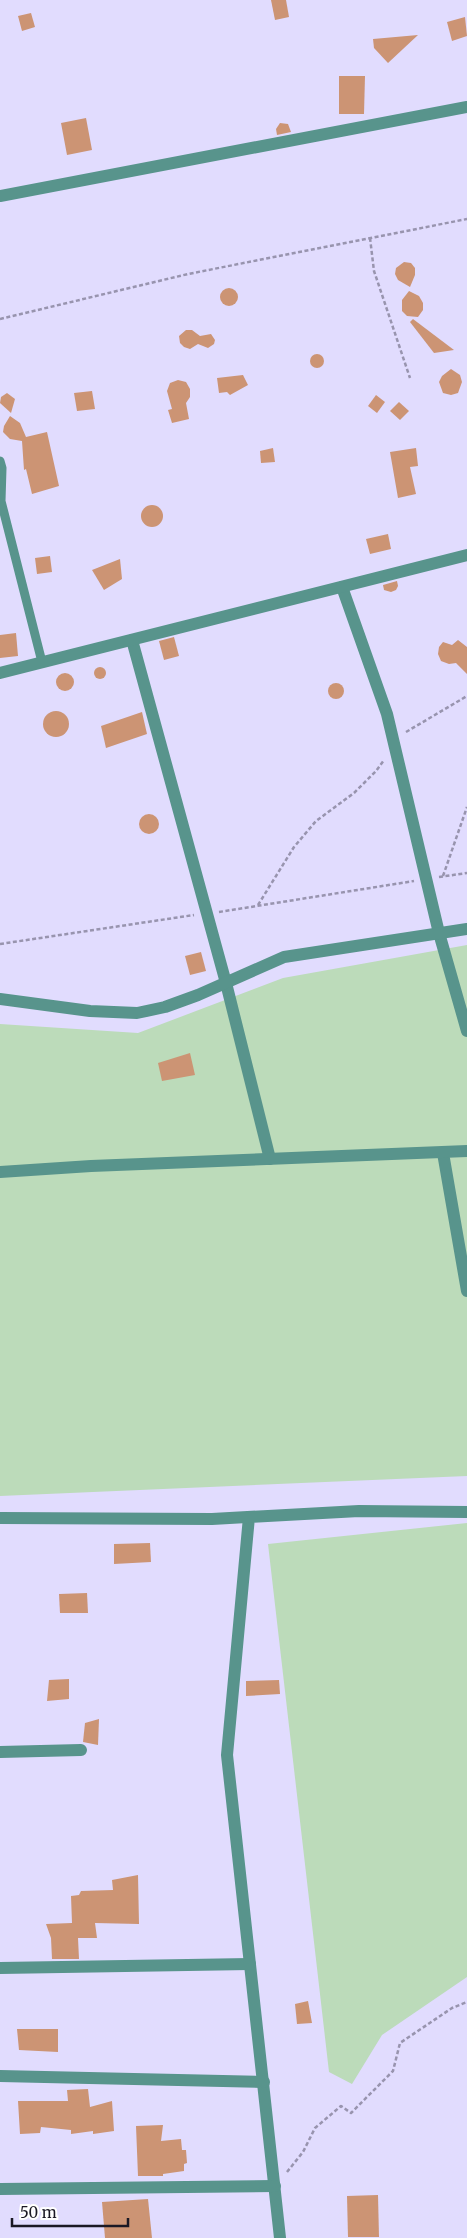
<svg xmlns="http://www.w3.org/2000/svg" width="467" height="2238" viewBox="0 0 467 2238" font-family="Merriweather,serif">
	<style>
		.green { fill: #bcdbba }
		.building { fill: #cc9474 }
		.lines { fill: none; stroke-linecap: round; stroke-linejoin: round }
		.path { stroke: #9894ae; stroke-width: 2.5; stroke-dasharray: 4 2.5; stroke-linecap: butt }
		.service { stroke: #58948c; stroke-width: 9 }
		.minor { stroke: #58948c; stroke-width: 12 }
	</style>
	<rect width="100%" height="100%" fill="#e1dcfe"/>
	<g class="green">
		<path d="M467 945V1476L0 1496V1024L138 1033 283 978Z"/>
		<path d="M467 1523V1977L382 2035 352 2084 329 2072 268 1544Z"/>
	</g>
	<g class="building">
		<path d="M271 0H286L289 17 275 20Z"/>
		<path d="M31 13 35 27 22 31 18 16Z"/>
		<path d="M465 17 467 36 452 41 447 22Z"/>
		<path d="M418 35 388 63 374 48 373 39Z"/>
		<path d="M339 76H365L364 114H339Z"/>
		<path d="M86 118 92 150 67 155 61 123Z"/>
		<path d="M280 123 288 124 291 132 277 135 276 129Z"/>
		<path d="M404 262 411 263 415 268V275L410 287 398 280 395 274 396 268Z"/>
		<circle cx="229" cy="297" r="9"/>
		<path d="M409 291 419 296 423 303V310L418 317 407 316 402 311V300Z"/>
		<path d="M413 319 454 350 434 353 410 322Z"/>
		<path d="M186 330H192L200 336 211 334 215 340 214 344 208 348 198 344 190 349 184 347 180 343 179 336Z"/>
		<circle cx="317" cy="361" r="7"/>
		<path d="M451 369 460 375 462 382 458 393 451 395 443 393 439 382 442 376Z"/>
		<path d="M243 375 248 385 230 395 227 392 219 393 217 378Z"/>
		<path d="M178 380 186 382 190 389V397L186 403 189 419 172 423 168 410 172 409 167 391 170 383Z"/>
		<path d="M92 391 95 409 77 411 74 393Z"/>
		<path d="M7 393 15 399 11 413 0 403 1 397Z"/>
		<path d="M376 395 385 402 377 413 368 406Z"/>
		<path d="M399 402 409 411 400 420 390 411Z"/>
		<path d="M10 416 20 423 26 437 47 432 59 486 32 494 26 469 24 470 22 441 10 439 3 432 4 426Z"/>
		<path d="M273 448 275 462 261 463 260 451Z"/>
		<path d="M416 448 418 466 410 467 416 494 398 498 390 452Z"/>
		<circle cx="152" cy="516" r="11"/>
		<path d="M388 534 391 549 370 554 366 539Z"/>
		<path d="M50 556 52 572 37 574 35 558Z"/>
		<path d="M120 559 122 579 104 590 92 570Z"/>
		<path d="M397 581 398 586 396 590 391 592 384 590 383 585Z"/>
		<path d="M16 633 18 656 0 658V635Z"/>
		<path d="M174 637 179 656 164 660 159 641Z"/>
		<path d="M458 640 467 647V674L456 663 449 664 441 661 438 654 439 647 443 642 452 645Z"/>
		<circle cx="100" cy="673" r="6"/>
		<circle cx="65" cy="682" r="9"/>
		<circle cx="336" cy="691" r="8"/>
		<circle cx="56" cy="724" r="13"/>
		<path d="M142 712 147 734 106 748 101 726Z"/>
		<circle cx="149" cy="824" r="10"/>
		<path d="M201 952 206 971 190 975 185 956Z"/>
		<path d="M190 1053 195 1075 162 1081 158 1063Z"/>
		<path d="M150 1543 151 1562 114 1564V1544Z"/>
		<path d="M87 1593 88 1613H60L59 1594Z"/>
		<path d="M69 1679V1699L47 1701 49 1680Z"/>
		<path d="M279 1680 280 1694 246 1696V1681Z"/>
		<path d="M99 1719 98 1745 83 1742 85 1723Z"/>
		<path d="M138 1875 139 1924 95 1923 97 1938H78L79 1959H52L51 1938 46 1924 72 1923 71 1896 79 1895 81 1891 113 1890 112 1880Z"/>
		<path d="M308 2001 312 2023 297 2024 295 2004Z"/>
		<path d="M17 2029H58V2052L19 2050Z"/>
		<path d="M88 2089 90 2107 112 2101 114 2131 93 2134V2131L71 2134V2130L41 2127 40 2133 20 2134 18 2101H68L67 2090Z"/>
		<path d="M163 2125 161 2141 181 2139 182 2150H186L187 2163 184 2164V2171L163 2174V2176H138L136 2126Z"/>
		<path d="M378 2195 379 2237H348L347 2196Z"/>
		<path d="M148 2199 152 2238H105L102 2202Z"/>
	</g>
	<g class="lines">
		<g class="path">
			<path d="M370 238 374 271 410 378"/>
			<path d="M0 319 188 274 467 219"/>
			<path d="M406 732 467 696"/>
			<path d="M443 876 467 807"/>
			<path d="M439 877 467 873"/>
			<path d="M258 905 294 847 316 821 354 793 376 771 384 760"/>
			<path d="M219 912 414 881"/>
			<path d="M0 944 194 915"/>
			<path d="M287 2172 303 2152 315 2128 341 2106 351 2113 393 2071 400 2043 452 2008 467 2002"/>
		</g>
		<path class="service" d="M0 461 2 468 1 501 42 662"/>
		<g class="minor">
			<path d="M0 196 467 107"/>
			<path d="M342 587 387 714 439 933 467 1031"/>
			<path d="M132 640 226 983 270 1159"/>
			<path d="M0 673 467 555"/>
			<path d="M0 999 90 1011 137 1013 165 1007 198 995 284 957 467 929"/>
			<path d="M443 1153 467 1291"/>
			<path d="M0 1172 91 1166 467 1151"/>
			<path d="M249 1517 227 1755 280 2238"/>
			<path d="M0 1518 212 1519 359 1511 467 1512"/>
			<path d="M0 1752 81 1750"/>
			<path d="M0 1968 250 1964"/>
			<path d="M0 2076 264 2082"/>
			<path d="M0 2189 275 2186"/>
		</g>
	</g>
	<path d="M12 2218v8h116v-8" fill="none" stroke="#1a1824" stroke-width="2.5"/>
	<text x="20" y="2218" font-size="15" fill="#1a1824" stroke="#ffffff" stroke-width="4" paint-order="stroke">50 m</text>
</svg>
